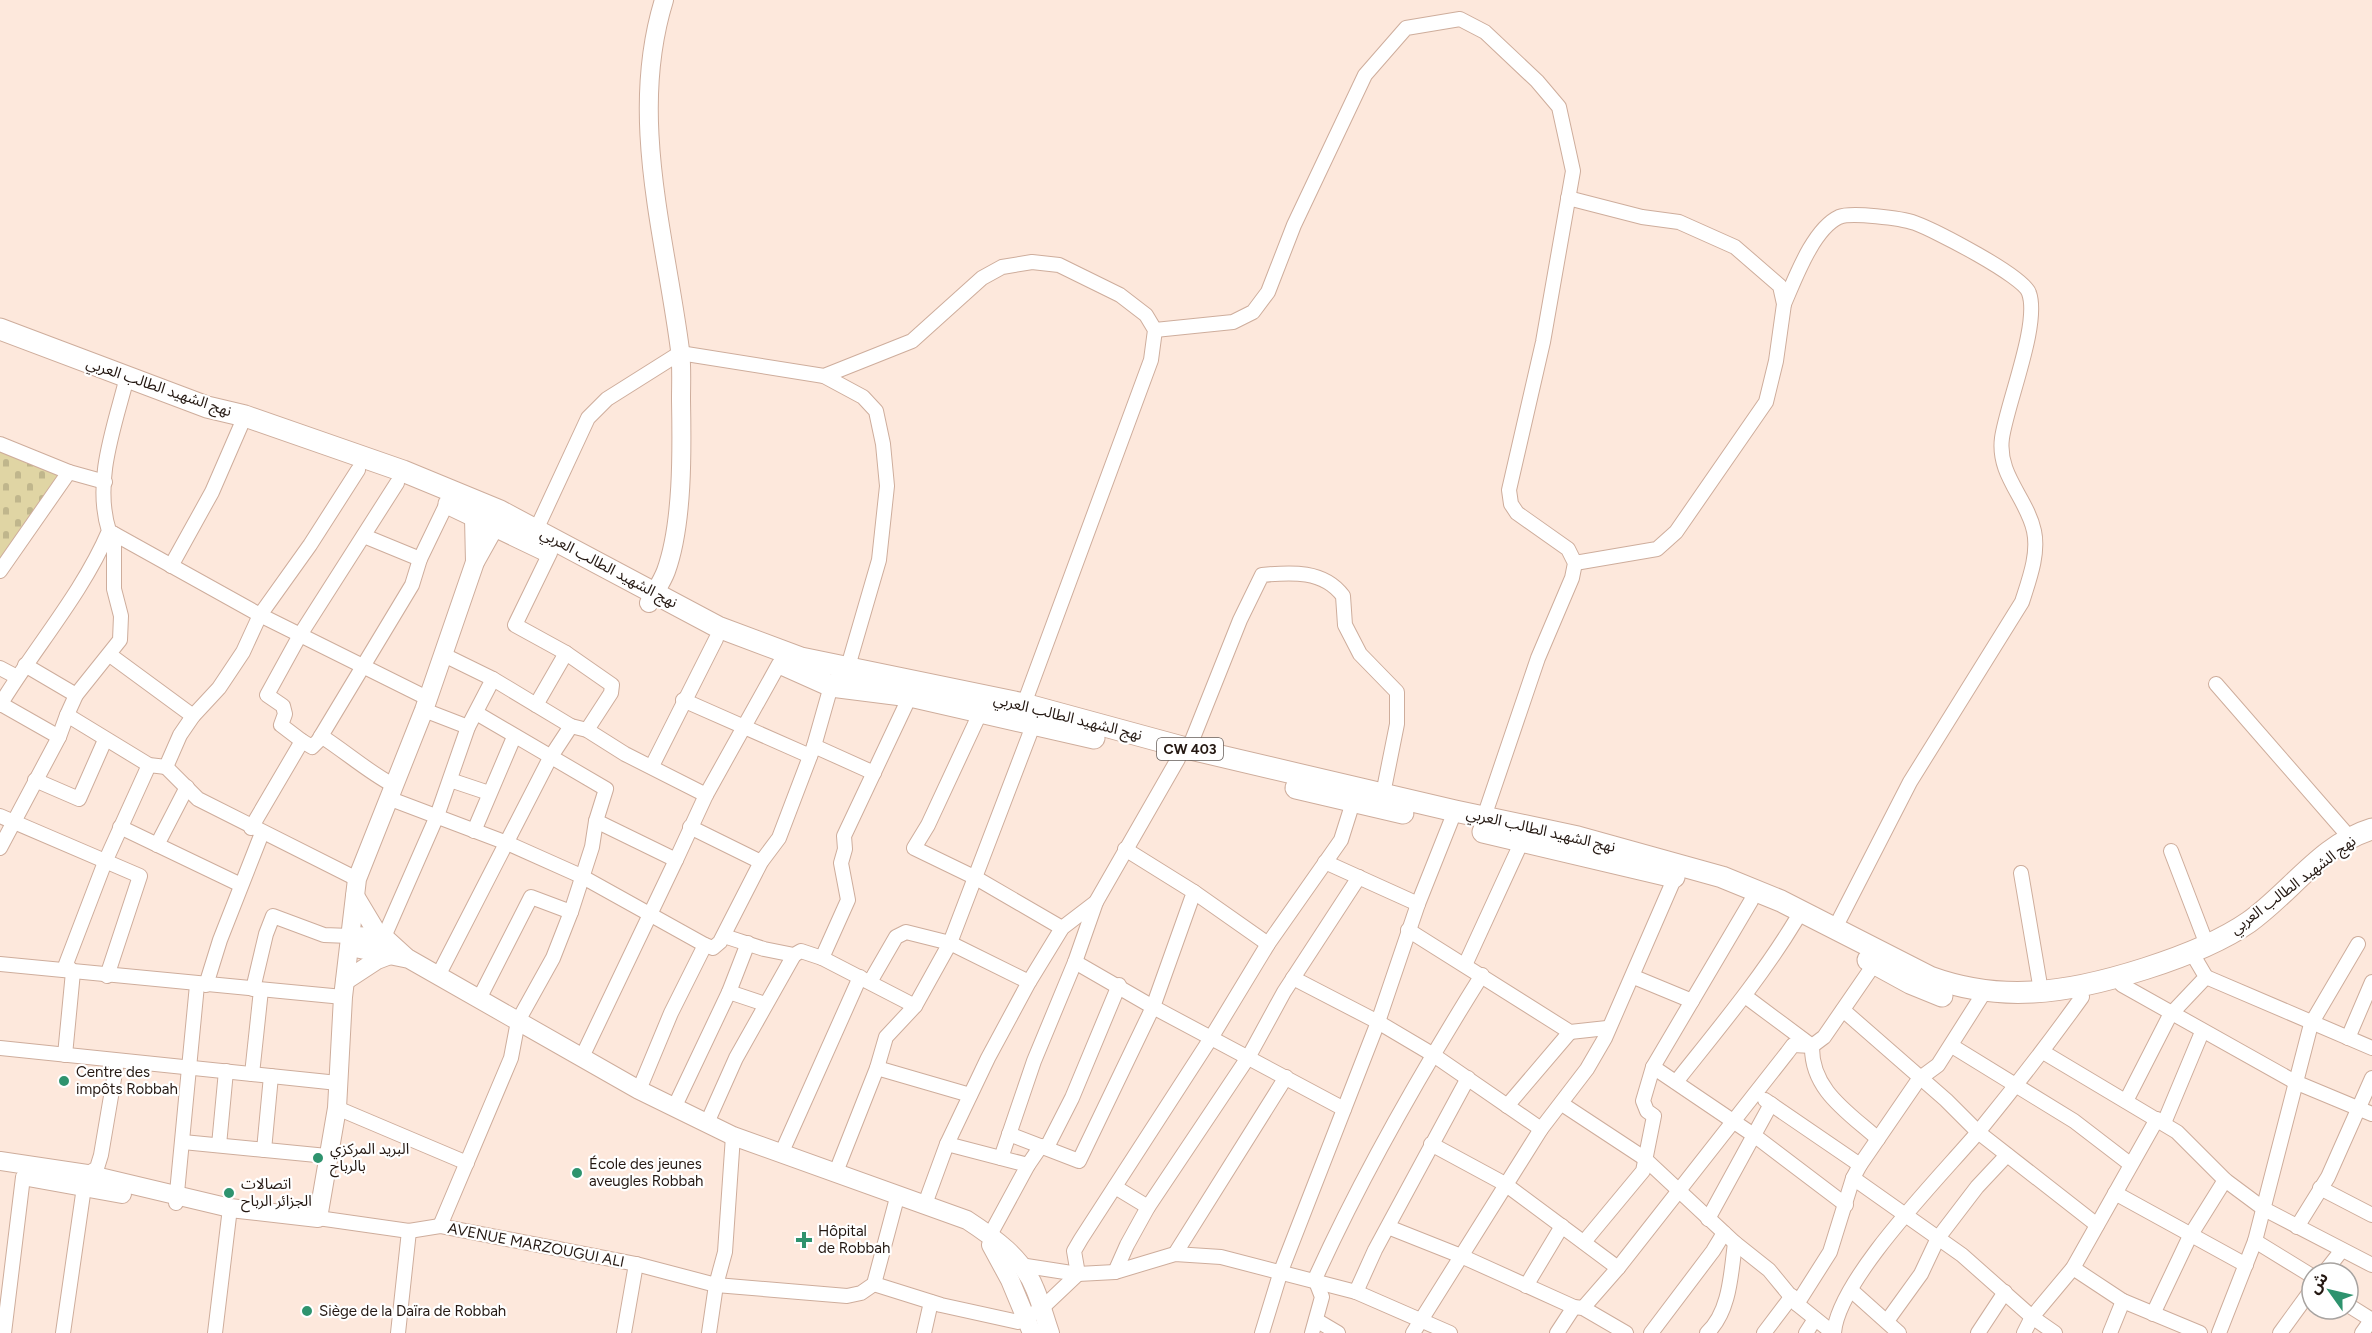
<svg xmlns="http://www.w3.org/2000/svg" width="2372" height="1333" viewBox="0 0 2372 1333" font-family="Figtree,'Noto Sans Arabic',sans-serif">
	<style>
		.cemetery { fill: url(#cemetery-stones) }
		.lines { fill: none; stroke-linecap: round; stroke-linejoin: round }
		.street-casing { stroke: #cead9c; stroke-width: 16 }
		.secondary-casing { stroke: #cead9c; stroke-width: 20 }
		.primary-casing { stroke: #cead9c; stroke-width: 23 }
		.street { stroke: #fff; stroke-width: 14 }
		.secondary { stroke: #fff; stroke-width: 18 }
		.primary { stroke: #fff; stroke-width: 21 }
		.poi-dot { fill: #2e936e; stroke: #fff; stroke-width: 2 }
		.labels { text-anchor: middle; stroke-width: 4.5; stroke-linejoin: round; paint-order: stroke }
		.shield { fill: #fff; stroke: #665d59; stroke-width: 1.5 }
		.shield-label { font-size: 14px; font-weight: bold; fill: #241812 }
		.street-label { font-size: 15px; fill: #241812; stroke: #fff }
		.poi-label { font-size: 15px; fill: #241812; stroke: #fff; text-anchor: start }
	</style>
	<defs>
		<pattern id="cemetery-stones" width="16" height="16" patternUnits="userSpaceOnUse" patternTransform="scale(1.5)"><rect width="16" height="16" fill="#e0d5a4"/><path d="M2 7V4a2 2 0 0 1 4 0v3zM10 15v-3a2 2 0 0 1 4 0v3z" fill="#c0b68c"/></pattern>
	</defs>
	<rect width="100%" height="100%" fill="#fde8dc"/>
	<path class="cemetery" d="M0 448 62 476 0 567Z"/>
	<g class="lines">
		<g class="street-casing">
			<g id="street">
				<path d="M1568 198 1642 217 1679 222 1735 247 1780 286 1784 304 1776 361 1766 402 1676 532 1657 549 1575 563"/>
				<path d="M1784 304C1795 279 1813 229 1839 217 1851 212 1901 218 1915 223 1934 230 2024 276 2029 293 2040 324 2007 403 2002 438 1997 475 2027 498 2034 531 2039 554 2029 580 2022 602L1910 782 1835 928"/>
				<path d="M1155 330 1233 322 1253 312 1268 292 1294 225 1365 75 1406 28 1460 19 1485 32 1537 81 1559 107 1573 171 1543 342 1509 490 1511 504 1517 513 1568 549 1575 563 1572 578 1538 658 1484 817"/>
				<path d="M0 444 69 472 105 482"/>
				<path d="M536 530 588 418 607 399 680 353 824 376 912 341 982 278 1002 267 1032 262 1059 265 1120 295 1146 315 1155 330 1151 360 1024 704"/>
				<path d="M109 531 260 615 427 698"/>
				<path d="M364 536 420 559"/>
				<path d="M550 553 515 625 566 653 612 685 611 693 587 730"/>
				<path d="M171 566 212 492 245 416"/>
				<path d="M0 571 69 472"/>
				<path d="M110 655 193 716"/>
				<path d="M444 655 493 679 571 726 587 730 625 754 706 795"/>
				<path d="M25 665 76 695"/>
				<path d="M0 668 17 677"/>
				<path d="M2216 684 2351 839"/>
				<path d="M683 700 810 756"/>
				<path d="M1 704 59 737"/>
				<path d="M0 705C35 647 82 594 109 531 93 481 115 425 127 377"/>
				<path d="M536 705 566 653"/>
				<path d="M424 710 468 727"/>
				<path d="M981 711 928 825 914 848 976 878 1062 928"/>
				<path d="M478 714 606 789 596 821"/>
				<path d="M67 715 76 695 120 640 121 616 114 589V534"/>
				<path d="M321 736C346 752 367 771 393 785"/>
				<path d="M302 741 281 725 285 714 283 706 267 695 300 635 397 483"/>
				<path d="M814 746 874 773"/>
				<path d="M1189 748 1240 620 1262 575C1291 572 1324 570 1343 596L1345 625 1360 654 1397 692V724L1383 794"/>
				<path d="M652 766 716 639"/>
				<path d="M166 767 198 799 357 879"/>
				<path d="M35 780 79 799 105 740"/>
				<path d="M450 780 489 793"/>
				<path d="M388 798 507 843 581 876 705 945 713 948 720 942 761 862 779 838 814 746 831 686 847 670 879 560 887 486 883 444 876 411 863 397 824 376"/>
				<path d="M0 816 140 876 107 976"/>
				<path d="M120 827 241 885"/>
				<path d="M690 827 761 862"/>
				<path d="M251 828 302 741 312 747 318 741 412 585 420 559 447 503"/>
				<path d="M474 831 514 737"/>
				<path d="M157 845 187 787"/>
				<path d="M0 848 59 737 67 715 149 765 166 767 180 735 193 716 219 688 243 652 260 615 310 545 358 470"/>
				<path d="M2171 851 2207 945"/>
				<path d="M1325 862 1418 904"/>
				<path d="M2021 873 2041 991"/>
				<path d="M1194 892 1268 944"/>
				<path d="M1408 930 1570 1032 1607 1028"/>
				<path d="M724 936 764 949 794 955 801 951 822 958 915 1006"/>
				<path d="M384 937 437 816 468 727 493 679"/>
				<path d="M822 958 848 900 841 863 845 849 844 836 910 696"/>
				<path d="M1075 962 1153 1007 1344 1109"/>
				<path d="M0 964 343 997"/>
				<path d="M1465 965 1522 841"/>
				<path d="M439 974 550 758 571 726"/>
				<path d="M1634 977 1692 1001"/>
				<path d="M2206 977 2372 1048"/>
				<path d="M1293 978 1378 1022 1432 1054 1541 1129"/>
				<path d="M870 982 896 937 906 932 950 943 1029 982"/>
				<path d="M206 985 220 940 262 833"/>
				<path d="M2122 985 2295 1082 2372 1114"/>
				<path d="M253 989 266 934 273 916 324 935 350 936"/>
				<path d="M729 992 765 1004"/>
				<path d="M1745 996 1812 1046C1811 1090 1848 1112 1878 1139"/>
				<path d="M479 999 531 897 571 912"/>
				<path d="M1843 1010 1946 1100 1978 1132 2097 1225"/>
				<path d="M2348 1038 2372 982"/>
				<path d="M1952 1046 2074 1121 2130 1164"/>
				<path d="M0 1048 338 1083"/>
				<path d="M2043 1052 2177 1132 2225 1180 2264 1209 2372 1265"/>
				<path d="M65 1055 73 972 66 964 105 862 149 765"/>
				<path d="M582 1057 676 860"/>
				<path d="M1653 1067 1755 1136 1846 1205"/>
				<path d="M877 1068 970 1095"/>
				<path d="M252 1074 261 990"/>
				<path d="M1676 1082C1718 1029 1761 978 1796 920"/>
				<path d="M639 1090 671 1013 705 945"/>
				<path d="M1765 1100 1860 1165"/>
				<path d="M2126 1101 2170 1015 2206 977 2196 960"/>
				<path d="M1562 1104 1644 1158 1735 1243 1769 1270 1797 1304 1833 1333"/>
				<path d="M1507 1106 1570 1032"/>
				<path d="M337 1108 467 1163"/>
				<path d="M674 1108 729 992 748 943"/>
				<path d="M707 1123 736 1058 794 955"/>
				<path d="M2164 1123 2202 1032"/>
				<path d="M1009 1134 1079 1161 1153 1007 1194 892 1125 849"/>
				<path d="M183 1142 327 1156"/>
				<path d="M947 1144 1028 1165"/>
				<path d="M1431 1144 1505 1184 1618 1268"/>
				<path d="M219 1145 226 1071"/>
				<path d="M1047 1147 1072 1098 1119 985"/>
				<path d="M264 1150 271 1076"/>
				<path d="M781 1154 860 977"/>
				<path d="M1001 1158 1034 1061 1075 962 1096 902"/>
				<path d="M836 1172 877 1068 886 1037 915 1006 950 943 1034 723"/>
				<path d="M1853 1178 1962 1255 2032 1317 2055 1333"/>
				<path d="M1115 1187 1148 1207"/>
				<path d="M2320 1188 2372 1215"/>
				<path d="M2115 1193 2246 1265"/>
				<path d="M176 1203 197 985"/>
				<path d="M925 1204 947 1144 988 1058 1029 982 1062 928 1096 902 1178 759"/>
				<path d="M318 1218 409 1231 440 1226 636 1264 716 1285 847 1296 861 1293 874 1284 898 1194"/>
				<path d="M1708 1219 1771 1104"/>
				<path d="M440 1226 511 1058 518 1021 553 958 571 912 592 847 596 821 676 860 706 795 779 664"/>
				<path d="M1388 1227 1461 1256 1574 1307 1583 1308 1626 1333"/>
				<path d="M2297 1227 2328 1177 2372 1078"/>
				<path d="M990 1235 1028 1165 1041 1146"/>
				<path d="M2255 1241 2312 1276"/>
				<path d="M1584 1242 1643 1171 1654 1116 1647 1111 1643 1101 1653 1067 1751 901"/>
				<path d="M1175 1254 1286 1077"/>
				<path d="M1020 1265 1078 1274 1115 1272 1175 1254 1221 1257 1356 1292 1450 1333"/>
				<path d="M2073 1268 2123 1301 2200 1333"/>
				<path d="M1115 1272 1127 1245 1148 1207 1249 1056 1284 992 1359 877"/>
				<path d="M2324 1273 2342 1250"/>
				<path d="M1078 1274 1074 1251 1081 1239 1211 1038 1268 944 1341 840 1353 802"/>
				<path d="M874 1284 941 1305 1018 1322 1041 1309 1078 1274"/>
				<path d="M1526 1286 1562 1226"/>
				<path d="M1851 1290 1899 1333"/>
				<path d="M1356 1292 1375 1250 1468 1078"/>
				<path d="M1797 1304 1830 1252 1853 1178 1860 1165 1919 1079 1938 1065 1985 991"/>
				<path d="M2348 1305 2372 1320"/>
				<path d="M1583 1308 1618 1268 1787 1053 1793 1045 1812 1046 1824 1037 1875 963"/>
				<path d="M2153 1314 2190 1236 2225 1180"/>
				<path d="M1316 1320 1338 1333"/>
				<path d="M1887 1321 1921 1274 1938 1238 1977 1187 2007 1155"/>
				<path d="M4 1333 23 1177"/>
				<path d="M63 1333 84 1187 87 1174 97 1168 101 1155 117 1061"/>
				<path d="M215 1333 230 1208"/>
				<path d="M398 1333 409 1231"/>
				<path d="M624 1333 636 1264"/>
				<path d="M709 1333 716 1285 725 1252 733 1136"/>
				<path d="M924 1333 931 1302"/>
				<path d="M1262 1333 1281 1271 1378 1022 1418 904 1455 811"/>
				<path d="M1312 1333 1322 1297 1315 1279C1363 1173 1420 1074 1482 975"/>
				<path d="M1413 1333 1541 1129 1587 1069 1605 1038 1675 877"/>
				<path d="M1557 1333 1574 1307"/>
				<path d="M1651 1333 1713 1251 1724 1233"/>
				<path d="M1707 1333C1730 1312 1731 1273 1735 1243"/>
				<path d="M1764 1333 1792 1296"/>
				<path d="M1806 1333 1815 1319"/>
				<path d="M1834 1333C1838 1279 1942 1175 1979 1131 2015 1087 2049 1043 2082 997"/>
				<path d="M1978 1333 2005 1292"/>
				<path d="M2024 1333 2032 1317 2073 1268 2157 1119"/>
				<path d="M2110 1333 2123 1301"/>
				<path d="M2219 1333 2255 1241 2311 1024 2358 944"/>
				<path d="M2280 1333 2312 1289"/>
				<path d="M2362 1333 2372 1319"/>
			</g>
		</g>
		<g class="secondary-casing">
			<g id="secondary">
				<path d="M475 562 474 518 479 505"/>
				<path d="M649 603C654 593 662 582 666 571 683 524 682 450 681 400 681 384 682 366 680 350 665 234 628 116 664 0"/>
				<path d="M355 896 379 936"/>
				<path d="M350 936 384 937 407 958"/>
				<path d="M350 947 409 959 639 1090 733 1136 967 1220C993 1237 1023 1258 1035 1289 1041 1303 1045 1319 1050 1333"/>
				<path d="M345 981 377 960 390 955"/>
				<path d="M0 1161 87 1174 230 1208 318 1218 337 1108 343 997 357 879 424 710 475 562 494 528 499 514"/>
				<path d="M28 1177 122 1194"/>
				<path d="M991 1245 1010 1280 1032 1333"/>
			</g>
		</g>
		<g class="primary-casing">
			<g id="primary">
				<path d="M0 329 207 407 245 416 403 471 500 511 718 627 801 658 1024 704 1182 747 1455 811 1578 837 1722 877 1781 901 1930 977C1963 989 1998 994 2033 992 2093 989 2200 956 2249 922 2290 893 2322 844 2372 829"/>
				<path d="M449 504 545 550"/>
				<path d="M784 665 831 686 910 696 1094 738"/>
				<path d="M1296 788 1403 813"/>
				<path d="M1483 832 1674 877"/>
				<path d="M1868 960 1910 983 1942 996"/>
			</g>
		</g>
		<use href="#street" class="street"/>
		<use href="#secondary" class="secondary"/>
		<use href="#primary" class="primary"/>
	</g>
	<g class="poi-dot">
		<circle cx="64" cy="1081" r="6"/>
		<circle cx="318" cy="1158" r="6"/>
		<circle cx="577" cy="1173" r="6"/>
		<circle cx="229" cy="1193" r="6"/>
		<path d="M801 1231h6v6h6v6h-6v6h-6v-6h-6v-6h6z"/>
		<circle cx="307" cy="1311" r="6"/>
	</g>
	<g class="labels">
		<rect class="shield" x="1157" y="738" width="66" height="22" rx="4.5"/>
		<g class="shield-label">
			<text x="1190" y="754">CW 403</text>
		</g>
		<g class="street-label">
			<text transform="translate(159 387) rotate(19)" y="5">نهج الشهيد الطالب العربي</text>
			<text transform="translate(609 568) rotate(28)" y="5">نهج الشهيد الطالب العربي</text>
			<text transform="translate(1068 717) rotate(14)" y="5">نهج الشهيد الطالب العربي</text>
			<text transform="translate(1541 830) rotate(13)" y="5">نهج الشهيد الطالب العربي</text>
			<text transform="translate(2293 885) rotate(-37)" y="5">نهج الشهيد الطالب العربي</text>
			<text transform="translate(536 1245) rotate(11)" y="5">AVENUE MARZOUGUI ALI</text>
		</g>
		<g class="poi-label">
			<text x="76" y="1077">Centre des<tspan x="76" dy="17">impôts Robbah</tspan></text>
			<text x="330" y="1154">البريد المركزي<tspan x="330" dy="17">بالرباح</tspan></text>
			<text x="589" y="1169">École des jeunes<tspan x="589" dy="17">aveugles Robbah</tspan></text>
			<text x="241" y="1189">اتصالات<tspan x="241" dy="17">الجزائر الرباح</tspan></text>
			<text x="818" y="1236">Hôpital<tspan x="818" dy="17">de Robbah</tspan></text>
			<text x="319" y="1316">Siège de la Daïra de Robbah</text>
		</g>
	</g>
	<g transform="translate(2330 1291) rotate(304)"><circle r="28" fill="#ffffff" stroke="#a7a3a0" stroke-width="1.5"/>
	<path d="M0-4.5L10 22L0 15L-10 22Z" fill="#2e936e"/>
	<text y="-9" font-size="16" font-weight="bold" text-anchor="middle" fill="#241812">ش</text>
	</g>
</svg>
